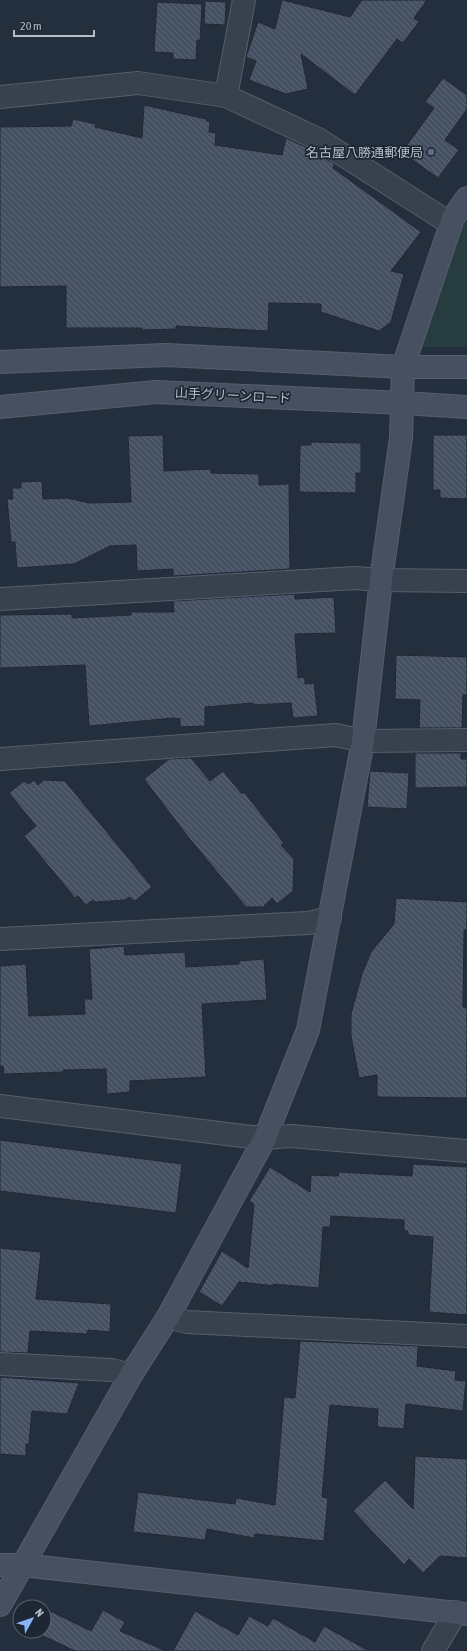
<svg xmlns="http://www.w3.org/2000/svg" width="467" height="1651" viewBox="0 0 467 1651" font-family="'Asap Condensed','Noto Sans JP',sans-serif">
	<style>
		.green { fill: #263c3f }
		.building { fill: url(#building-back-hatch); stroke: #1f2835 }
		.lines { fill: none; stroke-linecap: round; stroke-linejoin: round }
		.street-casing { stroke: #565f6c; stroke-width: 24 }
		.secondary-casing { stroke: #565f6c; stroke-width: 24 }
		.street { stroke: #38414e; stroke-width: 22 }
		.secondary { stroke: #465061; stroke-width: 22 }
		.service-dot { fill: #5c6f8a; stroke: #1d2633; stroke-width: 1.5 }
		.labels { text-anchor: middle; stroke-width: 3.5; stroke-linejoin: round; paint-order: stroke }
		.poi-label { font-size: 13px; fill: #b4bcc9; stroke: #1d2633; text-anchor: end }
		.street-label { font-size: 13px; fill: #b4bcc9; stroke: #1d2633 }
	</style>
	<defs>
		<pattern id="building-back-hatch" width="6" height="6" patternUnits="userSpaceOnUse"><rect width="6" height="6" fill="#455162"/><path d="M-1 5l2 2M0 0l6 6M5-1l2 2" fill="none" stroke="#5d6877"/></pattern>
	</defs>
	<rect width="100%" height="100%" fill="#242f3e"/>
	<path class="green" d="M467 215V347H419L459 226Z"/>
	<g class="building">
		<path d="M282 0 350 17 362 0H427L414 18 419 22 403 43 397 39 355 95 301 54 308 89 286 94 249 80 256 61 246 57 258 22 275 29Z"/>
		<path d="M205 1 226 2 225 25 204 24Z"/>
		<path d="M157 2 202 4 200 41 197 40 196 60 173 59V53L154 52Z"/>
		<path d="M443 78 467 95V109L445 140 459 150 438 178 407 156 409 153 404 149 434 108 425 102Z"/>
		<path d="M144 105 206 119V121H210L209 132 216 133 215 145 282 155 286 138 312 150 334 164 333 168 421 232 391 271 404 274 391 322 379 331 321 312V304L269 303 268 331 176 326V329L142 330V328H66V286L0 287V127L71 126 73 119 96 124 95 127 142 138Z"/>
		<path d="M163 435 164 471 211 469V473L259 474V485L289 484 290 569 173 576V569L137 571 136 545 110 546 74 564 17 568 15 542H11L7 499H13L12 488H21V482L42 481 43 499 67 498 89 503 131 502 128 436Z"/>
		<path d="M433 435H467V499L440 498V490H433Z"/>
		<path d="M311 442 361 443V473H356V493L299 492 300 445H311Z"/>
		<path d="M295 594V599L334 597 336 633 295 634 298 678 305 677V684L314 683 318 716 293 718 291 703 253 705V703L205 707V726L180 727V719L173 718 89 726 85 665 0 668V615L72 614V618L131 615V612H174L173 601Z"/>
		<path d="M396 655 467 657V695H463L462 728H419L420 700 395 699Z"/>
		<path d="M415 753H461V759H467V787L415 788Z"/>
		<path d="M191 758 210 781 223 771 242 794 244 792 284 843 281 845 294 859 293 891 277 904 272 898 263 907H246L185 833 144 779 169 759Z"/>
		<path d="M370 771 409 773 407 809 367 807Z"/>
		<path d="M34 780 38 785 44 780 65 781 152 887 135 901 129 897 125 900 95 902 93 900 86 905 78 896 75 898 24 836 36 826 9 793 24 781 29 784Z"/>
		<path d="M396 898 467 902V930H464L463 1007H467V1098L377 1097V1075L359 1078 351 1036V1014L362 974 371 952 394 924Z"/>
		<path d="M124 946 125 955 185 952 186 967 239 964V961L264 959 267 1000 202 1004 206 1077 130 1081V1092L107 1094 106 1069 63 1070 64 1072 4 1074 3 1066H0V966L26 964 29 1016 85 1014 84 999H92L89 949Z"/>
		<path d="M0 1140 182 1164 176 1213 0 1191Z"/>
		<path d="M413 1164 467 1167V1315L429 1312 433 1237 408 1235V1231H404V1220L331 1216 330 1227H323L319 1288 273 1284 276 1286 239 1282 222 1306 199 1292 222 1251 248 1268 254 1204 249 1201 270 1167 310 1192 311 1175 338 1176 339 1172 412 1176Z"/>
		<path d="M0 1248 41 1252 36 1299 111 1304 110 1332 88 1330 87 1334 30 1331 28 1353 0 1352Z"/>
		<path d="M300 1341 418 1346 417 1366 456 1371 455 1380 466 1381 463 1411 406 1404 404 1429 377 1427 378 1409 330 1405 322 1497 328 1498 324 1541 255 1534 254 1538 207 1529 205 1540 133 1532 138 1492 235 1504 236 1498 275 1505 284 1397 295 1398Z"/>
		<path d="M0 1377 79 1383 67 1414 32 1411 29 1444H26V1456L0 1454Z"/>
		<path d="M415 1456 467 1459V1558L440 1556 423 1573 409 1559 404 1565 353 1511 385 1480 413 1509Z"/>
		<path d="M44 1608 91 1631 103 1610 125 1622 120 1631 166 1651H75L33 1631H44Z"/>
		<path d="M195 1611 238 1635 249 1616 268 1626 273 1618 315 1642 324 1626 369 1651H173Z"/>
	</g>
	<g class="lines">
		<g class="street-casing">
			<g id="street">
				<path d="M226 96 244 0"/>
				<path d="M0 97 138 83 226 96 318 139 451 224"/>
				<path d="M0 599 355 578 381 580 467 581"/>
				<path d="M0 759 336 735 363 741 467 740"/>
				<path d="M0 939 308 923 330 918"/>
				<path d="M0 1106 243 1136 265 1138 291 1136 467 1151"/>
				<path d="M168 1317 187 1322 467 1336"/>
				<path d="M0 1364 112 1370 131 1375"/>
				<path d="M433 1651 456 1612"/>
			</g>
		</g>
		<g class="secondary-casing">
			<g id="secondary">
				<path d="M0 362 166 355 403 367H467"/>
				<path d="M0 407 156 392 403 403 467 407"/>
				<path d="M0 1565H22L467 1614"/>
				<path d="M0 1605 131 1375 168 1317 265 1138 308 1030 363 741 381 580 401 438 403 367 453 218 467 198"/>
			</g>
		</g>
		<use href="#street" class="street"/>
		<use href="#secondary" class="secondary"/>
	</g>
	<circle class="service-dot" cx="431" cy="152" r="4"/>
	<g class="labels">
		<g class="poi-label">
			<text x="423" y="157">名古屋八勝通郵便局</text>
		</g>
		<g class="street-label">
			<text transform="translate(233 395) rotate(3)" y="5">山手グリーンロード</text>
		</g>
	</g>
	<g transform="translate(32 1619) rotate(50)"><circle r="19" fill="#1d2633" stroke="#59626f"/>
	<path d="M0-3L7 15L0 10L-7 15Z" fill="#8ab4f8"/>
	<text y="-6" font-size="11" font-weight="bold" text-anchor="middle" fill="#b4bcc9">N</text>
	</g>
	<path d="M14 30v6h80v-6" fill="none" stroke="#b4bcc9" stroke-width="2"/>
	<text x="20" y="30" font-size="12" fill="#b4bcc9" stroke="#1d2633" stroke-width="3" paint-order="stroke">20 m</text>
</svg>
